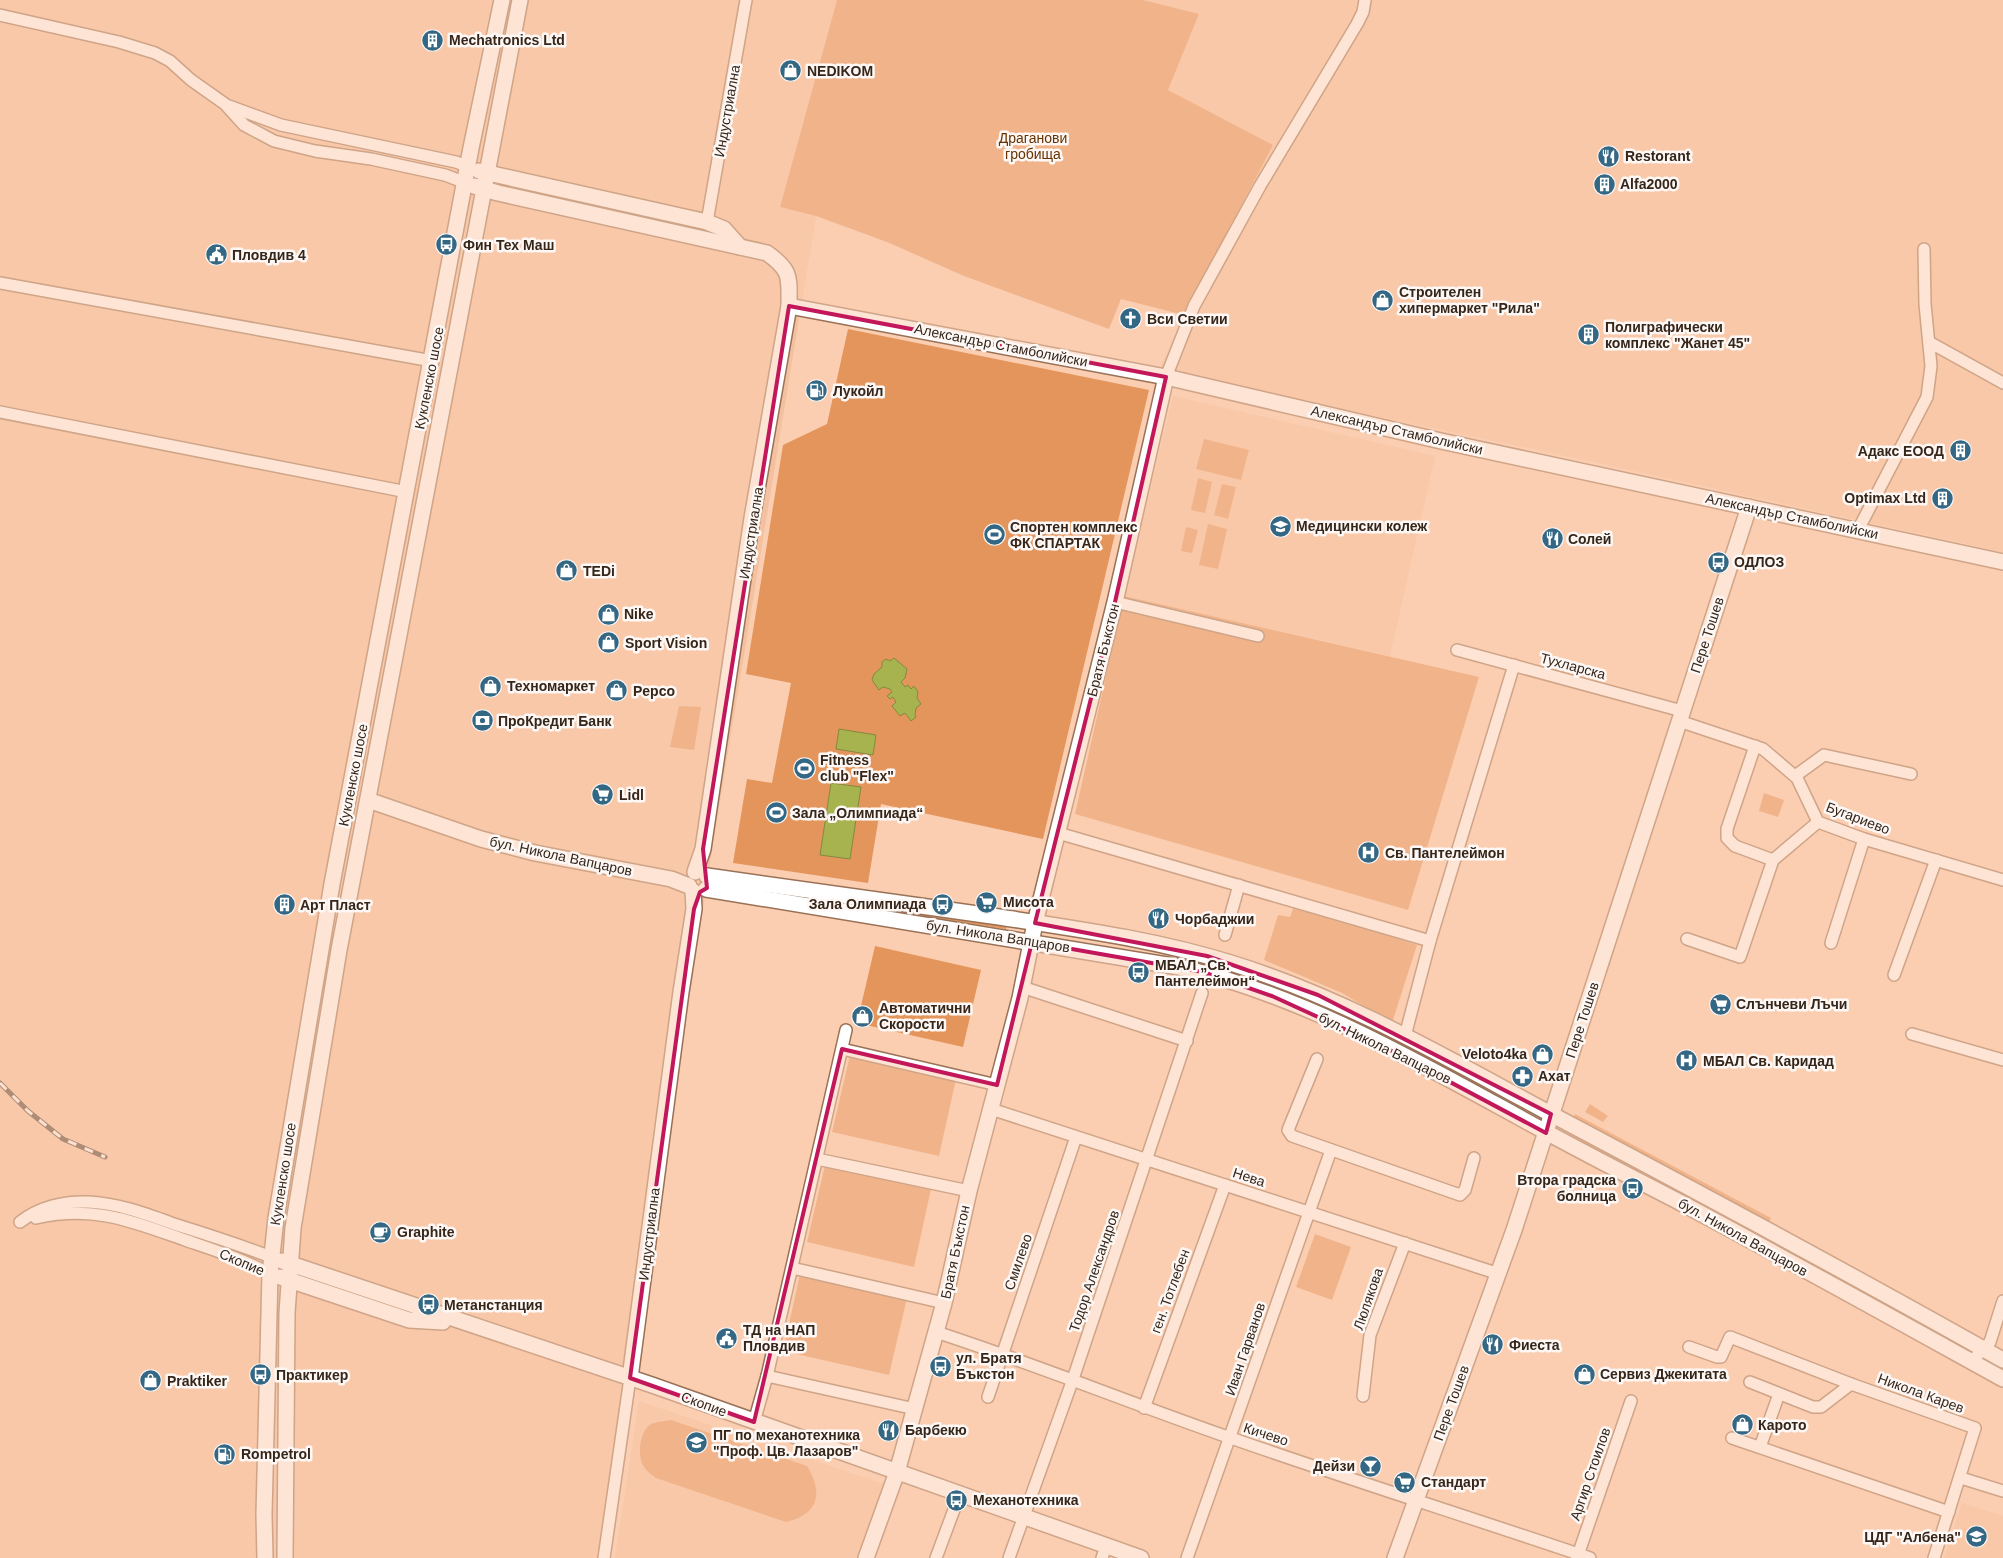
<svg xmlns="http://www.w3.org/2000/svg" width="2003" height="1558" viewBox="0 0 2003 1558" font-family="Helvetica,sans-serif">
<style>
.built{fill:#f3c19f}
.green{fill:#e4955c}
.water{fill:#a7b34e;stroke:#85893e}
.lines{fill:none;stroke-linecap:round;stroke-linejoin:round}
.street-casing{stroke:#997156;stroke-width:14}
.secondary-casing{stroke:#997156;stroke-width:18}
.street{stroke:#fff;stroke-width:11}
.secondary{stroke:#fff;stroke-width:15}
.rail-casing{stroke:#513d2f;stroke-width:5}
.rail{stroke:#fdf8f5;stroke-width:3;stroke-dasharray:9;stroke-linecap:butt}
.marked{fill:none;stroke:#c2185b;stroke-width:4;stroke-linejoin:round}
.labels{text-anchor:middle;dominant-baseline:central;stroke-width:5;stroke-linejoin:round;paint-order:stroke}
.poi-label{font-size:14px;font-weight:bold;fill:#36261a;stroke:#fdf8f5;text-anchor:start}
.street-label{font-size:14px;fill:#36261a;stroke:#fdf8f5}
.park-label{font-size:14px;fill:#673200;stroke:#fdf8f5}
</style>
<rect width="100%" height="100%" fill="#fbceb1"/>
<g class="built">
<path d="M0,0H837L780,207L816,216L713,844L603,1558H0Z"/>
<path d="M1143,0H2003V552L1556,454L1159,370L1184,315L1273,145L1168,90L1199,15Z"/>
<path d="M1173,396L1435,456L1390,656L1124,596Z"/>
<path d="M639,1401L884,1484L858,1558H615Z"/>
<path d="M1962,1503L2003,1516V1558H1944Z"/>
</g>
<g class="green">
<path d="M837,0H1143L1199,14L1168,90L1273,145L1184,315L1121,299L1109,329L964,276L887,242L816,216L780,207Z"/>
<path d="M848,329L1149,390L1043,839L881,804L868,883L733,863L747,779L772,783L791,683L746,674L783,445L827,424Z"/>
<path d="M1204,439L1249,450L1241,480L1196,469Z"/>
<path d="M1198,478L1212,482L1205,513L1191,510Z"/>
<path d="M1222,484L1236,487L1228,519L1214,515Z"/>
<path d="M1208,524L1227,529L1218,569L1199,565Z"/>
<path d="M1186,527L1198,530L1192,553L1181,551Z"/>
<path d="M1124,596L1479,677L1408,910L1075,814Z"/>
<path d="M679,706L701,707L694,750L670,747Z"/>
<path d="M1764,793L1784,800L1778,817L1759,811Z"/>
<path d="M737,882L1007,923L1006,929L735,888Z"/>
<path d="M1294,906L1417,945L1392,1023L1342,993L1264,960L1278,915L1290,917Z"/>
<path d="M875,946L981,970L963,1047L857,1023Z"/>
<path d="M850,1055L956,1079L939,1156L832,1132Z"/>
<path d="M1590,1104L1608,1116L1603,1122L1585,1112Z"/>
<path d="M1575,1114L1771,1218L1769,1223L1573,1121Z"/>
<path d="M1569,1134L1617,1159L1648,1170L1764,1232L1761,1238L1568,1136Z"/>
<path d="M825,1165L931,1189L914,1267L807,1242Z"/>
<path d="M1315,1234L1351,1247L1332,1300L1296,1287Z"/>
<path d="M1771,1235L1959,1343V1345L1957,1347L1767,1241Z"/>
<path d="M800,1274L907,1298L889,1375L783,1351Z"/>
<path d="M671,1420L807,1466C824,1493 818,1515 786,1522L656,1478C649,1473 643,1468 641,1460C638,1449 641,1430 651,1424C656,1422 665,1421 671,1420Z"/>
</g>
<g class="water">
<path d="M894,658L907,669L905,678L901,682L905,687L908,685L911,689L914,686L918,692L917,698L921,704L916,708L915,715L916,717L911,721L905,713L900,716L892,706L896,702L893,697L890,699L887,696L892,692L890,689L883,687L879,690L872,680L874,674L882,667V662L886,659L890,661Z"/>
<path d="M839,729L876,735L873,755L836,749Z"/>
<path d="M831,783L861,787L850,859L820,855Z"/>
</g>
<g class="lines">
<defs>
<g id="street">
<path d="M0,15L119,42L155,53L170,61L191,80L225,104L244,125L274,141L315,151L371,159L445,175L466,183"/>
<path d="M229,106L281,125L456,162L469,167"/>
<path d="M707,222L746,0"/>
<path d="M0,283L432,361"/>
<path d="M1929,342L2003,383"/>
<path d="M1166,377L1194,306L1260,186L1357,24L1363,12L1365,0"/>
<path d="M0,412L407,492"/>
<path d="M1858,530L1927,397L1931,366L1925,304L1924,249"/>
<path d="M1115,602L1258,636"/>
<path d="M1457,650L1682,711"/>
<path d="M1679,721L1763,749L1797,778L1818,822L1864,839L2003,880"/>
<path d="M1755,746L1727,829V838L1735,846L1773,860"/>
<path d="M1795,776L1824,755L1911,774"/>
<path d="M1058,833L1430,941"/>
<path d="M1225,935L1239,885"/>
<path d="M1687,939L1740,957L1773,860L1818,822"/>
<path d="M1831,943L1864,839"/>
<path d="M1894,975L1936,860"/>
<path d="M1022,987L1187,1041"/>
<path d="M1912,1034L2003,1060"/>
<path d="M1405,1036L1430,941L1514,665"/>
<path d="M842,1049L997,1085"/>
<path d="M1317,1059L1288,1130L1292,1136L1460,1195L1465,1190L1474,1158"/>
<path d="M991,1109L1499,1274"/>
<path d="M817,1159L969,1191"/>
<path d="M36,1218C94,1205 131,1221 185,1240C214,1250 243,1259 270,1274"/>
<path d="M20,1222C39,1207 64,1201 88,1202C118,1203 149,1215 177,1225C209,1235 240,1245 271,1257"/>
<path d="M792,1268L944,1303"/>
<path d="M936,1332C1035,1364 1130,1403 1228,1437C1348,1479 1469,1517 1590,1558"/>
<path d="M1689,1347L1717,1357H1721L1730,1337L1851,1384L1975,1428L1934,1558"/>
<path d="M1972,1361L1990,1342L2003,1301"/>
<path d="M767,1376L915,1409"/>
<path d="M1750,1382L1813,1407H1821L1851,1384"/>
<path d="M1363,1396L1370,1335L1405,1243"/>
<path d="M988,1397L1076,1137"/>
<path d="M1144,1408L1225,1185"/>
<path d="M754,1422L767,1376L846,1030"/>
<path d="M1732,1438L1949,1512"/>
<path d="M1760,1447L1779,1394"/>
<path d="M1961,1478L2003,1491"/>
<path d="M604,1558L630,1378"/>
<path d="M936,1558L955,1507"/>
<path d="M1009,1558L1073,1379L1202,993"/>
<path d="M1102,1558L1106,1546"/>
<path d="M1187,1558L1331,1150"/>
<path d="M1577,1558L1631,1401"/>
</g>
<g id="secondary">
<path d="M479,171L707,222L724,229L740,247"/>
<path d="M474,186L498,193L767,253C792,271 789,277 789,306L752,518L703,849L695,872"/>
<path d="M789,306L1166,377L1441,441L2003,562"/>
<path d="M368,800L481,839L535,853L671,879L689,886"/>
<path d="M707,876C805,889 902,903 999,917C1078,929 1158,940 1234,964C1350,1000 1457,1064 1564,1121C1711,1199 1858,1278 2003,1360"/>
<path d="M706,889L1179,967C1308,996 1430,1069 1546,1132C1592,1157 1639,1181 1685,1205C1792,1262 1898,1321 2003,1379"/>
<path d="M282,1261L652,1385L1141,1558"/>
<path d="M280,1277L409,1320L443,1322"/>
<path d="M630,1378L681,992L694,909L693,891"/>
<path d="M265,1558L264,1514L270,1274L276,1218L332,884L471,148L502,0"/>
<path d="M285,1558L287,1313L293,1228L339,950L520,0"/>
<path d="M866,1558L897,1472L944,1303L969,1191L1020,998L1035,923L1115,602L1166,377"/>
<path d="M1395,1558L1514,1230L1749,507"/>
</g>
</defs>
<use href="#street" class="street-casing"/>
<use href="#secondary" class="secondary-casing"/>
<use href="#street" class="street"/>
<use href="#secondary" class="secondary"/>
<defs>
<path id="rail" d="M0,1083L28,1111L63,1139L105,1157"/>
</defs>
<use href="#rail" class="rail-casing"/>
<use href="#rail" class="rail"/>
</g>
<path d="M0 0H2003V1558H0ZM789,306L1166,377L1115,602L1035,923L1207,956L1318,995L1551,1114L1546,1133L1388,1049L1272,996L1203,972L1032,942L997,1085L842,1049L754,1422L630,1378L694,909L700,892L707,888L703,849Z" fill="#fbceb1" fill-opacity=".55" fill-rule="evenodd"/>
<path class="marked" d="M789,306L1166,377L1115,602L1035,923L1207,956L1318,995L1551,1114L1546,1133L1388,1049L1272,996L1203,972L1032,942L997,1085L842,1049L754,1422L630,1378L694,909L700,892L707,888L703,849Z"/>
<defs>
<symbol id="building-disc" viewBox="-11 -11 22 22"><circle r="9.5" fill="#336783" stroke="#fdf8f5"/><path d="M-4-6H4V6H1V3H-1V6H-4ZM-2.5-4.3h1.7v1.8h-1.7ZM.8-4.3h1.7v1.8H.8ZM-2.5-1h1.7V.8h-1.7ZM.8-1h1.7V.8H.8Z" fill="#fff"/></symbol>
<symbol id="shop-disc" viewBox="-11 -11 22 22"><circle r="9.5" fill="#336783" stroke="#fdf8f5"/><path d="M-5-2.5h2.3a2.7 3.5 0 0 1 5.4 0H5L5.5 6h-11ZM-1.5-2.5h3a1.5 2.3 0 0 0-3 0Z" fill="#fff"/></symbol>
<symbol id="restaurant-disc" viewBox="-11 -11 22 22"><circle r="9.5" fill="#336783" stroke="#fdf8f5"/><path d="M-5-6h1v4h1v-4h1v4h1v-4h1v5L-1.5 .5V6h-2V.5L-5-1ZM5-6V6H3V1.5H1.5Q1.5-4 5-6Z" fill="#fff"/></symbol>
<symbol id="bus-disc" viewBox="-11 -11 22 22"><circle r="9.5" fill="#336783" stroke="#fdf8f5"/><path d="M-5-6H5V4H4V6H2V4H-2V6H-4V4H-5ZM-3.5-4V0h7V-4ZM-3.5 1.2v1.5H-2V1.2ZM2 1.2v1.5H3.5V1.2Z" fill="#fff"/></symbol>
<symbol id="civic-disc" viewBox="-11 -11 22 22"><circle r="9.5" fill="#336783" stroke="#fdf8f5"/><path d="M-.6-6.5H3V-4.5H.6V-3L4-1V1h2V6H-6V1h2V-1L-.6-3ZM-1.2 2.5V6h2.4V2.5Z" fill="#fff"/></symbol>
<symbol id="church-disc" viewBox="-11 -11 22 22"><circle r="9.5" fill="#336783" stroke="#fdf8f5"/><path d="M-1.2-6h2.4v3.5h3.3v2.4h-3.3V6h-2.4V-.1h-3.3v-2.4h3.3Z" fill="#fff"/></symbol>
<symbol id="fuel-disc" viewBox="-11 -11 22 22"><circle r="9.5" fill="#336783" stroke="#fdf8f5"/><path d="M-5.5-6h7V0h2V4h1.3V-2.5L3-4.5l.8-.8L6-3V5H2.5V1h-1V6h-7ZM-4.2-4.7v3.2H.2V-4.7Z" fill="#fff"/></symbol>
<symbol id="university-disc" viewBox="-11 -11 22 22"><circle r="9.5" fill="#336783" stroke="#fdf8f5"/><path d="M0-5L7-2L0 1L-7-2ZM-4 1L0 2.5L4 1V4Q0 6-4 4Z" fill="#fff"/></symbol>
<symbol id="stadium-disc" viewBox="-11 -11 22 22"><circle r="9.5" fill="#336783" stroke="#fdf8f5"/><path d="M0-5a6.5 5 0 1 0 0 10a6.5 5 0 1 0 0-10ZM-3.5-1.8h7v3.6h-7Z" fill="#fff"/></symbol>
<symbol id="bank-disc" viewBox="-11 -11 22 22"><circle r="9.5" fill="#336783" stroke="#fdf8f5"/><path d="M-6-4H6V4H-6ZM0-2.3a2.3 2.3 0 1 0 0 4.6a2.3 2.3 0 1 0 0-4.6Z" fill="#fff"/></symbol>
<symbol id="supermarket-disc" viewBox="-11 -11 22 22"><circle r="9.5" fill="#336783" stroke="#fdf8f5"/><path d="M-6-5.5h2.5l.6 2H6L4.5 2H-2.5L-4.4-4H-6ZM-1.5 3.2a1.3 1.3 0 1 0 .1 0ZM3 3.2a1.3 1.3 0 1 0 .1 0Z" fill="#fff"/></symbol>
<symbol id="hospital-disc" viewBox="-11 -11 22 22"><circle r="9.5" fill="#336783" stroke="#fdf8f5"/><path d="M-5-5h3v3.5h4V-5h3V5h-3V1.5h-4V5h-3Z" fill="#fff"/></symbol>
<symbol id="pharmacy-disc" viewBox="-11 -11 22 22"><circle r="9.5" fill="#336783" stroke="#fdf8f5"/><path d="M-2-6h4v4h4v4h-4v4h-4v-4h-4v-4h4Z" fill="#fff"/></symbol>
<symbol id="cafe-disc" viewBox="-11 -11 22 22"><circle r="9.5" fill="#336783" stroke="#fdf8f5"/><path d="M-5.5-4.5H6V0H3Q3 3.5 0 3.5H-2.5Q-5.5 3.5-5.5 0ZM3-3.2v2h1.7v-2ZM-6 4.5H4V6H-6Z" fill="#fff"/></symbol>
<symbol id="school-disc" viewBox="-11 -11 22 22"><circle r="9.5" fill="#336783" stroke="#fdf8f5"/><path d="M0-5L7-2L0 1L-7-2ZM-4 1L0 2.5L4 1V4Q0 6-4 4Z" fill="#fff"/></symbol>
<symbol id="bar-disc" viewBox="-11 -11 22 22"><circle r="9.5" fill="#336783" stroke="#fdf8f5"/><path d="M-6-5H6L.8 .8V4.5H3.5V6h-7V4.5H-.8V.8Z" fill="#fff"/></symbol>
</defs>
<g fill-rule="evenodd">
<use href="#building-disc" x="420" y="28" width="25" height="25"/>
<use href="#shop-disc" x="778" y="58" width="25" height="25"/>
<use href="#restaurant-disc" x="1596" y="144" width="25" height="25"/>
<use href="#building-disc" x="1592" y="172" width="25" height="25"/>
<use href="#bus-disc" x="434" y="232" width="25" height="25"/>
<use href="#civic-disc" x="204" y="242" width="25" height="25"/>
<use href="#shop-disc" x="1370" y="288" width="25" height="25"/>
<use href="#church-disc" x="1118" y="306" width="25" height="25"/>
<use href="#building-disc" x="1576" y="322" width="25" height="25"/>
<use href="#fuel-disc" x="804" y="378" width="25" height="25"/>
<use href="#building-disc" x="1948" y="438" width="25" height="25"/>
<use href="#building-disc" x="1930" y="486" width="25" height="25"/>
<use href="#university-disc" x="1268" y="514" width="25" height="25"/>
<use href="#stadium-disc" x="982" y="522" width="25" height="25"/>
<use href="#restaurant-disc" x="1540" y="526" width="25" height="25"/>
<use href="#bus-disc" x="1706" y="550" width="25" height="25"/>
<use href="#shop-disc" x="554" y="558" width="25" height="25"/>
<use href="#shop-disc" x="596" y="602" width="25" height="25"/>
<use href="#shop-disc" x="596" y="630" width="25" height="25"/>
<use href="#shop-disc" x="478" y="674" width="25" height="25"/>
<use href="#shop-disc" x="604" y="678" width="25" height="25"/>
<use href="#bank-disc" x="470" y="708" width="25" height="25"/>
<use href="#stadium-disc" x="792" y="756" width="25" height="25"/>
<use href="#supermarket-disc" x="590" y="782" width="25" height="25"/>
<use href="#stadium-disc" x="764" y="800" width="25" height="25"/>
<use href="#hospital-disc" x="1356" y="840" width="25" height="25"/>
<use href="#supermarket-disc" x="974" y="890" width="25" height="25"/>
<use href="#bus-disc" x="930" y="892" width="25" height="25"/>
<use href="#building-disc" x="272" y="892" width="25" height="25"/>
<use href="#restaurant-disc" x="1146" y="906" width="25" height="25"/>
<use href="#bus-disc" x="1126" y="960" width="25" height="25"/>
<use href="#supermarket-disc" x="1708" y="992" width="25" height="25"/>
<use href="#shop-disc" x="850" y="1004" width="25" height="25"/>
<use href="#shop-disc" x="1530" y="1042" width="25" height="25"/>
<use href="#hospital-disc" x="1674" y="1048" width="25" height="25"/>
<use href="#pharmacy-disc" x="1510" y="1064" width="25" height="25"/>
<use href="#bus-disc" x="1620" y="1176" width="25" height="25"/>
<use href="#cafe-disc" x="368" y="1220" width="25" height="25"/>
<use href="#bus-disc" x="416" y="1292" width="25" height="25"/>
<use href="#civic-disc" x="714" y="1326" width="25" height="25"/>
<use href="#restaurant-disc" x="1480" y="1332" width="25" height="25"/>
<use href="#bus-disc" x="928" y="1354" width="25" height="25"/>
<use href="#shop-disc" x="1572" y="1362" width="25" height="25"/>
<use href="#bus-disc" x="248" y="1362" width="25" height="25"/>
<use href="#shop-disc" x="138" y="1368" width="25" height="25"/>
<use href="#shop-disc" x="1730" y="1412" width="25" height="25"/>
<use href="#restaurant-disc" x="876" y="1418" width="25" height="25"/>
<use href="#school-disc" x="684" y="1430" width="25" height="25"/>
<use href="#fuel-disc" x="212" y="1442" width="25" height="25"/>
<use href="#bar-disc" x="1358" y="1454" width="25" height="25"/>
<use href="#supermarket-disc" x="1392" y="1470" width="25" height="25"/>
<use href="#bus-disc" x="944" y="1488" width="25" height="25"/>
<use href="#school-disc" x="1964" y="1524" width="25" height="25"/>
</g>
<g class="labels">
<g class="poi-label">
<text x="449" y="40">Mechatronics Ltd</text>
<text x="807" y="71">NEDIKOM</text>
<text x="1625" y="156">Restorant</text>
<text x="1620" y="184">Alfa2000</text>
<text x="463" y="245">Фин Тех Маш</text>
<text x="232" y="255">Пловдив 4</text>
<text x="1399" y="292">Строителен<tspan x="1399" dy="16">хипермаркет "Рила"</tspan></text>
<text x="1147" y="319">Вси Светии</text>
<text x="1605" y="327">Полиграфически<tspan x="1605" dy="16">комплекс "Жанет 45"</tspan></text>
<text x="833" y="391">Лукойл</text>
<text x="1944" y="451" text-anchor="end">Адакс ЕООД</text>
<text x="1926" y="498" text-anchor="end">Optimax Ltd</text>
<text x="1296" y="526">Медицински колеж</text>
<text x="1010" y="527">Спортен комплекс<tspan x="1010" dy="16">ФК СПАРТАК</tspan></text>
<text x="1568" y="539">Солей</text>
<text x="1734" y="562">ОДЛОЗ</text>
<text x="583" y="571">TEDi</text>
<text x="624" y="614">Nike</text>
<text x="625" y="643">Sport Vision</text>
<text x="507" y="686">Техномаркет</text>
<text x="633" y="691">Pepco</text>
<text x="498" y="721">ПроКредит Банк</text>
<text x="820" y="760">Fitness<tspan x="820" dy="16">club "Flex"</tspan></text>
<text x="619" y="795">Lidl</text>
<text x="792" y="813">Зала „Олимпиада“</text>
<text x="1385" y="853">Св. Пантелеймон</text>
<text x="1003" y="902">Мисота</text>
<text x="926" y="904" text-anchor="end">Зала Олимпиада</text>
<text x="300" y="905">Арт Пласт</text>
<text x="1175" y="919">Чорбаджии</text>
<text x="1155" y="965">МБАЛ „Св.<tspan x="1155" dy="16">Пантелеймон“</tspan></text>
<text x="1736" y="1004">Слънчеви Лъчи</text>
<text x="879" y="1008">Автоматични<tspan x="879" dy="16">Скорости</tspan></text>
<text x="1527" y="1054" text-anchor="end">Veloto4ka</text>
<text x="1703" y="1061">МБАЛ Св. Каридад</text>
<text x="1538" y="1076">Ахат</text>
<text x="1616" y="1180" text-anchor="end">Втора градска<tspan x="1616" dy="16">болница</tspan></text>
<text x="397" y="1232">Graphite</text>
<text x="444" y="1305">Метанстанция</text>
<text x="743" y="1330">ТД на НАП<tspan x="743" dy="16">Пловдив</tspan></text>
<text x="1509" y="1345">Фиеста</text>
<text x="956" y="1358">ул. Братя<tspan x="956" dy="16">Бъкстон</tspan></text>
<text x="1600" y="1374">Сервиз Джекитата</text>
<text x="276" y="1375">Практикер</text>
<text x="167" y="1381">Praktiker</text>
<text x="1758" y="1425">Карото</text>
<text x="905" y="1430">Барбекю</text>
<text x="713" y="1435">ПГ по механотехника<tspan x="713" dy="16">"Проф. Цв. Лазаров"</tspan></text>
<text x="241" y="1454">Rompetrol</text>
<text x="1355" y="1466" text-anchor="end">Дейзи</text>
<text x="1421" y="1482">Стандарт</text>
<text x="973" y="1500">Механотехника</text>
<text x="1961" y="1537" text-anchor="end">ЦДГ "Албена"</text>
</g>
<g class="street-label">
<text transform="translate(727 111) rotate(-80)">Индустриална</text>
<text transform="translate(1001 345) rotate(11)">Александър Стамболийски</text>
<text transform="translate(429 378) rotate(-79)">Кукленско шосе</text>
<text transform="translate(1397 430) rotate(13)">Александър Стамболийски</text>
<text transform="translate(1792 516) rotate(12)">Александър Стамболийски</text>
<text transform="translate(751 533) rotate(-81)">Индустриална</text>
<text transform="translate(1707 635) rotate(-72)">Пере Тошев</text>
<text transform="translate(1103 650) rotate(-76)">Братя Бъкстон</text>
<text transform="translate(1573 666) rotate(15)">Тухларска</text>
<text transform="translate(353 775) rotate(-79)">Кукленско шосе</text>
<text transform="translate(1858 818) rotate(21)">Бугариево</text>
<text transform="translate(561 856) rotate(12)">бул. Никола Вапцаров</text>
<text transform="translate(998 936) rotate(9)">бул. Никола Вапцаров</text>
<text transform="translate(1582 1020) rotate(-72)">Пере Тошев</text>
<text transform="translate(1385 1048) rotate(26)">бул. Никола Вапцаров</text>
<text transform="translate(283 1174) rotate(-81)">Кукленско шосе</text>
<text transform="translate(1249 1177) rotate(18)">Нева</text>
<text transform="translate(649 1234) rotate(-83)">Индустриална</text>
<text transform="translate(1743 1237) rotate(29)">бул. Никола Вапцаров</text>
<text transform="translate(955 1252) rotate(-78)">Братя Бъкстон</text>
<text transform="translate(242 1262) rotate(23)">Скопие</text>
<text transform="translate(1018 1262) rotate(-71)">Смилево</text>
<text transform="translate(1094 1271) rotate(-71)">Тодор Александров</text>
<text transform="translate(1170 1291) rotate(-70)">ген. Тотлебен</text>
<text transform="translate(1368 1299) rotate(-71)">Люлякова</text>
<text transform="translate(1245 1349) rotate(-71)">Иван Гарванов</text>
<text transform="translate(1921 1393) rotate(20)">Никола Карев</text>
<text transform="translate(1451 1403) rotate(-70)">Пере Тошев</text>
<text transform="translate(704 1404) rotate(20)">Скопие</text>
<text transform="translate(1266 1434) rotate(18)">Кичево</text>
<text transform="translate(1590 1474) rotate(-71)">Аргир Стоилов</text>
</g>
<g class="park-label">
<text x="1033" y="138">Драганови<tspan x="1033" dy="16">гробища</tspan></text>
</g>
</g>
</svg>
